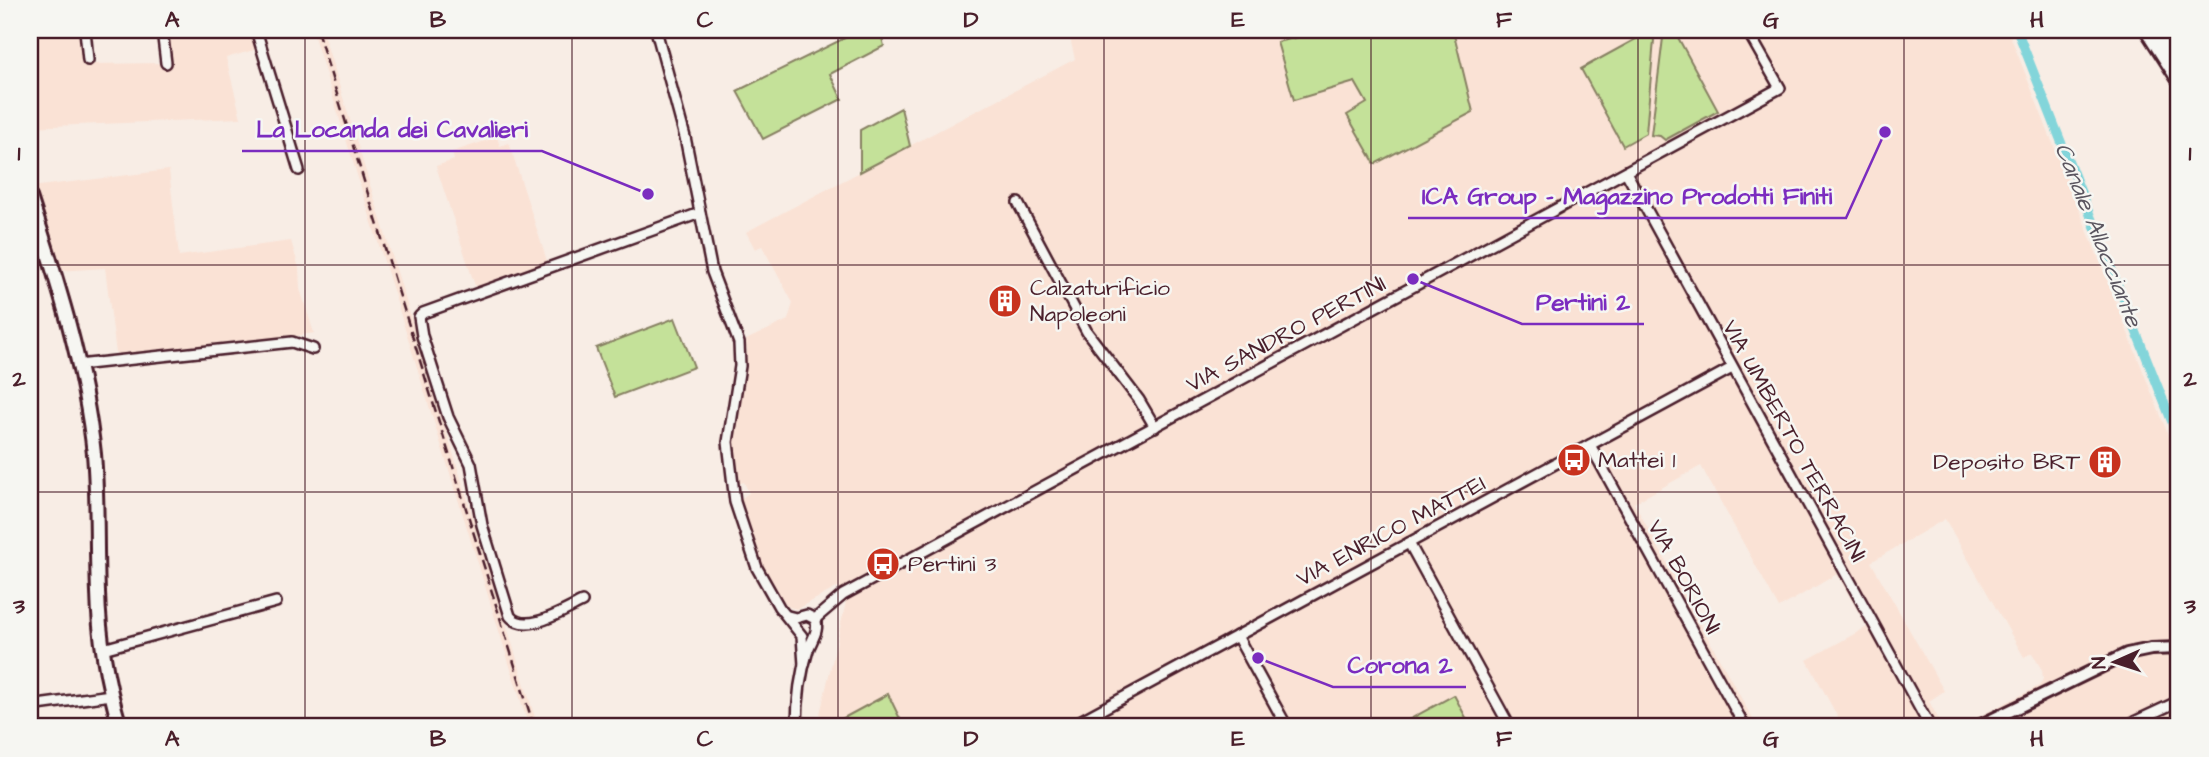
<svg xmlns="http://www.w3.org/2000/svg" width="2209" height="757" viewBox="0 0 2209 757" font-family="'Architects Daughter',sans-serif">
<style>
.built{fill:#fae2d5}
.green{fill:#c4e199;stroke:#878062;stroke-width:2}
.lines{fill:none;stroke-linecap:round;stroke-linejoin:round}
.canal{stroke:#83d5da;stroke-width:9}
.minor-casing{stroke:#4a1f2b;stroke-width:14}
.tertiary-casing{stroke:#4a1f2b;stroke-width:16}
.secondary-casing{stroke:#4a1f2b;stroke-width:18}
.trunk-casing{stroke:#4a1f2b;stroke-width:21}
.minor{stroke:#f6f6f2;stroke-width:9}
.tertiary{stroke:#f6f6f2;stroke-width:10}
.secondary{stroke:#f6f6f2;stroke-width:12}
.trunk{stroke:#f6f6f2;stroke-width:16}
.rail{stroke:#4a1f2b;stroke-width:2.5;stroke-dasharray:10 5;stroke-linecap:butt}
.grid{fill:none;stroke:#4a1f2b;stroke-width:2;stroke-opacity:0.55}
.labels{text-anchor:middle;dominant-baseline:central;stroke-width:5;stroke-linejoin:round;paint-order:stroke}
.poi-label{font-size:23px;fill:#4a1f2b;stroke:#f6f6f2;text-anchor:start}
.street-label{font-size:23px;fill:#4a1f2b;stroke:#f6f6f2}
.water-label{font-size:24px;font-style:italic;fill:#5b5660;stroke:#f6f6f2}
.leader{fill:none;stroke:#7b2cbf;stroke-width:2.5}
.callout-dot{fill:#7b2cbf;stroke:#f6f6f2;stroke-width:2.5}
.callout-label{font-size:24px;text-anchor:middle;font-weight:bold;fill:#7b2cbf;stroke:#f6f6f2;stroke-width:5;stroke-linejoin:round;paint-order:stroke}
.neatline{fill:none;stroke:#4a1f2b;stroke-width:2.5}
.grid-label{font-size:23px;text-anchor:middle;font-weight:bold;fill:#4a1f2b}
</style>
<rect width="100%" height="100%" fill="#f8ede5"/>
<filter id="ink" filterUnits="userSpaceOnUse"><feTurbulence type="fractalNoise" baseFrequency=".0143" numOctaves="2"/><feDisplacementMap in="SourceGraphic" scale="14" xChannelSelector="R" yChannelSelector="G"/><feConvolveMatrix kernelMatrix="1 2 1 2 8 2 1 2 1" color-interpolation-filters="sRGB"/></filter>
<g filter="url(#ink)">
<g class="built">
<path d="M30,30H85L89,64L165,63L163,40L210,35V30H256L261,48L226,58L241,118L30,127Z"/>
<path d="M312,30H322L538,727H529Z"/>
<path d="M1068,30H1316L1295,100L1354,82L1367,103L1348,115L1473,112L1453,30H2008L2179,462V727H1958L2039,686L2043,679L2042,670L2032,653L2024,657L1945,519L1871,562L1944,691L1929,701L1940,722L1951,727H1843L1807,660L1867,627L1837,574L1779,608L1701,466L1634,503L1757,727H904L887,694L827,727H817L846,602L838,587L797,609L789,607L778,597L760,564L739,500L749,493L744,482L736,485L733,446L747,356L746,340L788,320L793,303L762,246L755,249L746,232L1075,59Z"/>
<path d="M497,137L500,146L509,143L548,264L476,289L436,166L454,160L452,152Z"/>
<path d="M169,170L179,256L291,241L299,268L300,289L314,333L295,336L292,342L117,361L105,268L59,271L31,187Z"/>
</g>
<g class="green">
<path d="M861,30H880L884,46L830,74L842,99L763,139L737,91Z"/>
<path d="M1316,30H1453L1473,112L1375,164L1347,115L1367,103L1355,82L1294,100L1277,42L1316,33Z"/>
<path d="M1675,32L1718,111L1665,140L1660,136L1651,135L1663,38Z"/>
<path d="M1643,35H1650L1654,40L1646,133L1623,146L1581,69Z"/>
<path d="M901,108L910,146L860,172V130Z"/>
<path d="M675,318L694,367L615,397L596,348Z"/>
<path d="M888,694L904,727H827Z"/>
<path d="M1454,695L1471,727H1403L1401,724Z"/>
</g>
<g class="lines">
<path class="canal" d="M2017,30L2179,440"/>
<defs>
<g id="minor">
<path d="M85,30L88,60"/>
<path d="M162,30L166,63"/>
<path d="M256,30L299,170"/>
<path d="M656,30L685,137L712,272L739,343L740,366L728,442L735,502L757,568L779,607L802,636L804,665"/>
<path d="M1626,172L1930,727"/>
<path d="M1018,203L1087,332L1139,400L1155,427"/>
<path d="M78,365L292,342L313,349"/>
<path d="M1590,445L1745,727"/>
<path d="M1409,543L1510,727"/>
<path d="M582,602C563,611 525,635 510,616L482,525L471,464L448,417L422,336L419,317L423,313L700,213"/>
<path d="M788,616L796,618L807,615L815,619"/>
<path d="M815,619L843,595L1780,88L1747,30"/>
<path d="M1237,636L1287,727"/>
<path d="M103,649L276,602"/>
<path d="M30,706L111,695"/>
<path d="M797,727C797,702 800,675 808,650C812,639 820,630 815,619"/>
<path d="M1069,727L1732,368"/>
<path d="M2123,727L2179,701"/>
</g>
<path id="tertiary" d="M1977,727L2127,654L2151,649L2179,648"/>
<path id="secondary" d="M30,197C57,280 85,367 94,454C98,500 96,546 98,592C99,638 107,683 120,727"/>
<g id="trunk">
<path d="M2149,30L2179,77"/>
<path d="M2163,30L2179,55"/>
</g>
</defs>
<use href="#minor" class="minor-casing"/>
<use href="#tertiary" class="tertiary-casing"/>
<use href="#secondary" class="secondary-casing"/>
<use href="#trunk" class="trunk-casing"/>
<use href="#minor" class="minor"/>
<use href="#tertiary" class="tertiary"/>
<use href="#secondary" class="secondary"/>
<use href="#trunk" class="trunk"/>
<path class="rail" d="M317,30L534,727"/>
</g>
</g>
<path class="grid" d="M305,30V727M572,30V727M838,30V727M1104,30V727M1371,30V727M1638,30V727M1904,30V727M30,265H2179M30,492H2179"/>
<defs>
<symbol id="building-disc" viewBox="-11 -11 22 22"><circle r="9.5" fill="#c8321e" stroke="#f6f6f2"/><path d="M-4-6H4V6H1V3H-1V6H-4ZM-2.5-4.3h1.7v1.8h-1.7ZM.8-4.3h1.7v1.8H.8ZM-2.5-1h1.7V.8h-1.7ZM.8-1h1.7V.8H.8Z" fill="#fff"/></symbol>
<symbol id="bus-disc" viewBox="-11 -11 22 22"><circle r="9.5" fill="#c8321e" stroke="#f6f6f2"/><path d="M-5-6H5V4H4V6H2V4H-2V6H-4V4H-5ZM-3.5-4V0h7V-4ZM-3.5 1.2v1.5H-2V1.2ZM2 1.2v1.5H3.5V1.2Z" fill="#fff"/></symbol>
</defs>
<g fill-rule="evenodd">
<use href="#building-disc" x="986" y="282" width="38" height="38"/>
<use href="#bus-disc" x="1555" y="441" width="38" height="38"/>
<use href="#building-disc" x="2086" y="443" width="38" height="38"/>
<use href="#bus-disc" x="864" y="545" width="38" height="38"/>
</g>
<g class="labels">
<g class="poi-label">
<text x="1030" y="288">Calzaturificio<tspan x="1030" dy="26">Napoleoni</tspan></text>
<text x="1598" y="460">Mattei 1</text>
<text x="2080" y="462" text-anchor="end">Deposito BRT</text>
<text x="908" y="564">Pertini 3</text>
</g>
<g class="street-label">
<text transform="translate(1286 334) rotate(-28)">VIA SANDRO PERTINI</text>
<text transform="translate(1794 441) rotate(61)">VIA UMBERTO TERRACINI</text>
<text transform="translate(1391 531) rotate(-28)">VIA ENRICO MATTEI</text>
<text transform="translate(1684 577) rotate(61)">VIA BORIONI</text>
</g>
<g class="water-label">
<text transform="translate(2098 235) rotate(68)">Canale Allacciante</text>
</g>
</g>
<path class="leader" d="M648 194L542 151H242M1885 132L1846 218H1408M1413 279L1522 324H1644M1258 658L1333 687H1466"/>
<g class="callout-dot">
<circle cx="648" cy="194" r="7"/>
<circle cx="1885" cy="132" r="7"/>
<circle cx="1413" cy="279" r="7"/>
<circle cx="1258" cy="658" r="7"/>
</g>
<g class="callout-label">
<text x="392" y="137">La Locanda dei Cavalieri</text>
<text x="1627" y="204">ICA Group - Magazzino Prodotti Finiti</text>
<text x="1583" y="310">Pertini 2</text>
<text x="1400" y="673">Corona 2</text>
</g>
<rect width="2209" height="757" fill="none" stroke="#f6f6f2" stroke-width="77"/>
<g transform="translate(2115 662) rotate(267)" stroke="#f6f6f2" stroke-width="5" paint-order="stroke">
<path d="M0-5L12 26L0 18L-12 26Z" fill="#4a1f2b"/>
<text y="-10" font-size="19" font-weight="bold" text-anchor="middle" fill="#4a1f2b">N</text>
</g>
<rect x="38" y="38" width="2132" height="680" class="neatline"/>
<g class="grid-label">
<text x="172" y="27">A</text>
<text x="438" y="27">B</text>
<text x="705" y="27">C</text>
<text x="971" y="27">D</text>
<text x="1238" y="27">E</text>
<text x="1504" y="27">F</text>
<text x="1771" y="27">G</text>
<text x="2037" y="27">H</text>
<text x="19" y="160">1</text>
<text x="2190" y="160">1</text>
<text x="19" y="386">2</text>
<text x="2190" y="386">2</text>
<text x="19" y="613">3</text>
<text x="2190" y="613">3</text>
<text x="172" y="746">A</text>
<text x="438" y="746">B</text>
<text x="705" y="746">C</text>
<text x="971" y="746">D</text>
<text x="1238" y="746">E</text>
<text x="1504" y="746">F</text>
<text x="1771" y="746">G</text>
<text x="2037" y="746">H</text>
</g>
</svg>
